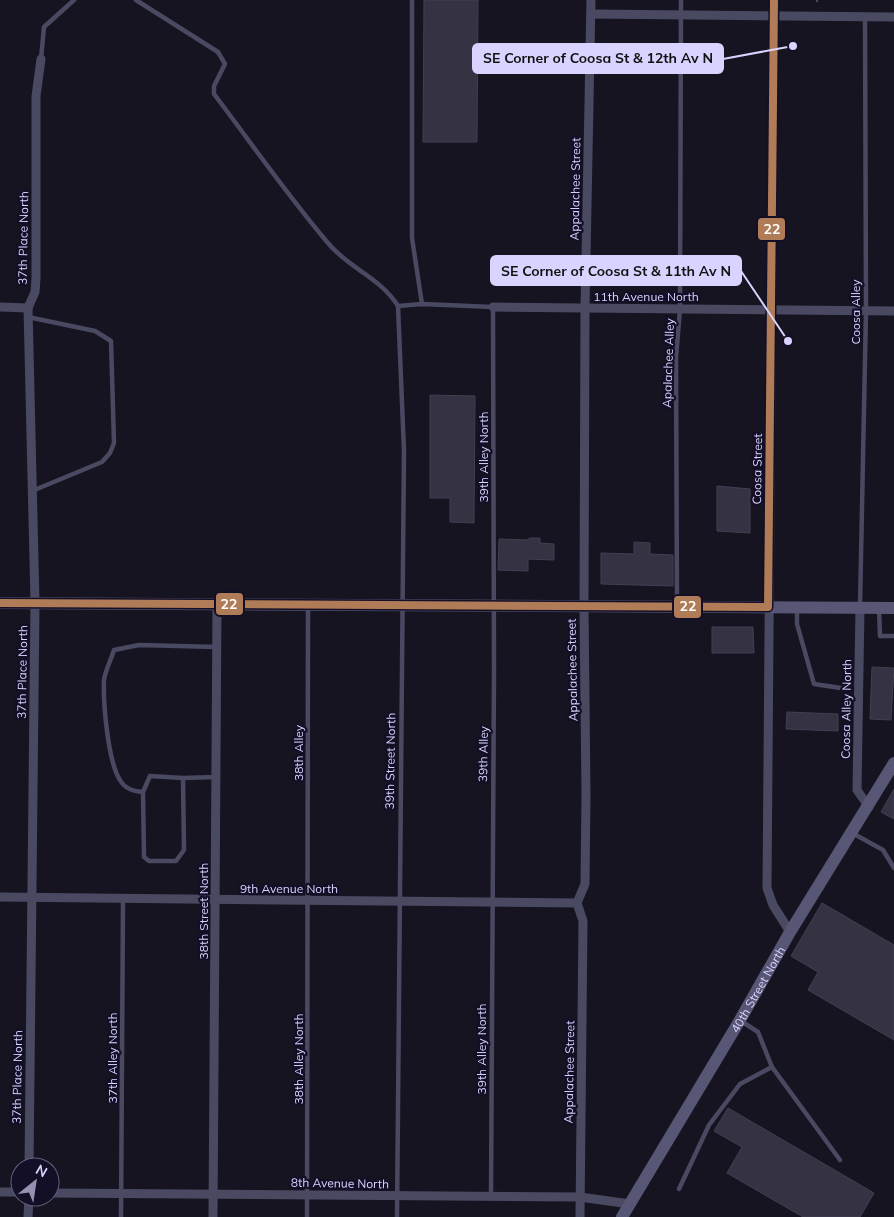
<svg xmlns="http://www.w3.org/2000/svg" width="894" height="1217" viewBox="0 0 894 1217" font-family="Mulish,sans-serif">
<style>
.building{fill:#343243;stroke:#433f54}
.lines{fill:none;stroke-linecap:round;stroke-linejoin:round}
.path{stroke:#44505f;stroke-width:2;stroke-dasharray:2.5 4;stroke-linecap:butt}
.lane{stroke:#4a4962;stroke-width:4.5}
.street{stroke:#4a4962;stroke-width:9}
.secondary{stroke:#575674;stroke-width:12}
.bus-1-casing{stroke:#130f26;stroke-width:11}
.bus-1{stroke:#b07c57;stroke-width:8}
.labels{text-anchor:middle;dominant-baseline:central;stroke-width:4.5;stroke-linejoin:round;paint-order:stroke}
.street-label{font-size:12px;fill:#d9d4ff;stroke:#130f26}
.leader{fill:none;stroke:#d9d4ff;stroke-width:2}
.callout-dot{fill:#d9d4ff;stroke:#130f26;stroke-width:2}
.callout{fill:#d9d4ff;stroke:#d9d4ff;stroke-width:2}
.callout-label{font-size:14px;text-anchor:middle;font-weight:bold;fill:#111}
.line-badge{stroke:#130f26;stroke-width:2}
.badge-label{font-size:14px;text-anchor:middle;font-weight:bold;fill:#fff}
</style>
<rect width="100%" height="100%" fill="#161421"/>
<g class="building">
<path d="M424,0H478L477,142H423Z"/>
<path d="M430,395L475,396L474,523L450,522V498H430Z"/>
<path d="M717,486L750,489V533L717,531Z"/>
<path d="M529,538H540V543L554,544V560L528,559V571L498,570L499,539L529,540Z"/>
<path d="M634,542L650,543V554L673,555V586L601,584V553L634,554Z"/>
<path d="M712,627H753L754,653H712Z"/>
<path d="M872,667L894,668L891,720L870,719Z"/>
<path d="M787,712L838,714V731L786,729Z"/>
<path d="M894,789V819L881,812Z"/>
<path d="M822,903L894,945V1040L808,990L818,972L791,956Z"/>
<path d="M728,1108L874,1193L860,1217H803L727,1173L742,1147L714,1131Z"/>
</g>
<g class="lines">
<path class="path" d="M817,0V2"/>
<g class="lane">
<path d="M136,0L218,52L225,64L214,86V94C252,144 288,196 328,243C348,268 380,277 398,306"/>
<path d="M412,0V238L422,304"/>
<path d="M41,59L44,27L74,0"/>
<path d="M398,306L422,304L493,307L494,670L491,1196"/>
<path d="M28,317L95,331L111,341L114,443L110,453L102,462L32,491"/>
<path d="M677,606L676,357L680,309L681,0"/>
<path d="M860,607L866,310L865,17"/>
<path d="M797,609V624L814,684L841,688"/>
<path d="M879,609L880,636H894"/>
<path d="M183,778L216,777"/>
<path d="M143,792L150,776L183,778L184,850L176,861H149L144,857L143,792C133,791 125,789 120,780C108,762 103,703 104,680C105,671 111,660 114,650L139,645L217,647"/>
<path d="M854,834L883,850L894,868"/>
<path d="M741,1021L758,1032L772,1067L840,1160"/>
<path d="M679,1189L709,1125L740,1084L772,1067"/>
<path d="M121,1217L123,900"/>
<path d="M307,1217L308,606"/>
<path d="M397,1217L404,451L398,306"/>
</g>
<g class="street">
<path d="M774,0L767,888L773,905L790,932"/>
<path d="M591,14L894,17"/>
<path d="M0,307L28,308"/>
<path d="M493,307L894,311"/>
<path d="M860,608L857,790L869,807"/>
<path d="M0,897L577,903"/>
<path d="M29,1167L35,603L28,308L35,292L36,278V96L41,59"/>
<path d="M0,1192H20"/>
<path d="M50,1193L580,1197L630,1204"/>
<path d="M28,1217L29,1197"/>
<path d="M213,1217L217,604"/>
<path d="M580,1217L583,921L577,903L585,884L586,795L584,606L585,308L591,0"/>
</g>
<g class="secondary">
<path d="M0,603L894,608"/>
<path id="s1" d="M622,1217L740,1020L790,932L894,763"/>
</g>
<defs>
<path id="bus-1" d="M0,603L768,607L774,0"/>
</defs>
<use href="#bus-1" class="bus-1-casing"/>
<use href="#bus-1" class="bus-1"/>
</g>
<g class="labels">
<g class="street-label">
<text transform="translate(575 189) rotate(-89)">Appalachee Street</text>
<text transform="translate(23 238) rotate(-89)">37th Place North</text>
<text x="646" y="296">11th Avenue North</text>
<text transform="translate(855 312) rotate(-90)">Coosa Alley</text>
<text transform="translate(668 363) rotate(-88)">Apalachee Alley</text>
<text transform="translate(483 457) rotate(-90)">39th Alley North</text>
<text transform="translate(757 469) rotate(-89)">Coosa Street</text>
<text transform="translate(572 670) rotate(-91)">Appalachee Street</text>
<text transform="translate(22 672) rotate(-89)">37th Place North</text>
<text transform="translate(846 709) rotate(-89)">Coosa Alley North</text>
<text transform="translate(298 753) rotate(-90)">38th Alley</text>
<text transform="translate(483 754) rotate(-89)">39th Alley</text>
<text transform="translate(390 761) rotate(-89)">39th Street North</text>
<text x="289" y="888">9th Avenue North</text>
<text transform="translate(203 911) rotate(-90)">38th Street North</text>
<text stroke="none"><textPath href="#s1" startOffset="265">40th Street North</textPath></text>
<text transform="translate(481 1049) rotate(-90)">39th Alley North</text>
<text transform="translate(112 1058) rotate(-90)">37th Alley North</text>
<text transform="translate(298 1059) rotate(-90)">38th Alley North</text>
<text transform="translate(569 1072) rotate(-89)">Appalachee Street</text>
<text transform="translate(17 1077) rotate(-89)">37th Place North</text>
<text transform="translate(340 1183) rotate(1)">8th Avenue North</text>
</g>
</g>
<path class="leader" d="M793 46L723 59M788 341L741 271"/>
<g class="callout-dot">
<circle cx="793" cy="46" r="5"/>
<circle cx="788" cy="341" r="5"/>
</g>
<g class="callout">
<rect x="473" y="44" width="250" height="29" rx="5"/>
<rect x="491" y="256" width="250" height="29" rx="5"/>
</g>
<g class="callout-label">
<text x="598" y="63">SE Corner of Coosa St &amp; 12th Av N</text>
<text x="616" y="276">SE Corner of Coosa St &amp; 11th Av N</text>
</g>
<g class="line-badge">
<rect x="757" y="217" width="29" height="24" rx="5" fill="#b07c57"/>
<rect x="215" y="592" width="29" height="24" rx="5" fill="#b07c57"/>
<rect x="673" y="595" width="29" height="24" rx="5" fill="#b07c57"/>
</g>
<g class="badge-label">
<text x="772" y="234">22</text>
<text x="229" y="609">22</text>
<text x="688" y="611">22</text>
</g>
<g transform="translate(35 1182) rotate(30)"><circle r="24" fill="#130f26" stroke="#625e7d"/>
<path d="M0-4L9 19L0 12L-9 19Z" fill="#9591b1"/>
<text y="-8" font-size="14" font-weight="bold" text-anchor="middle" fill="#d9d4ff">N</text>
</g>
</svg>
